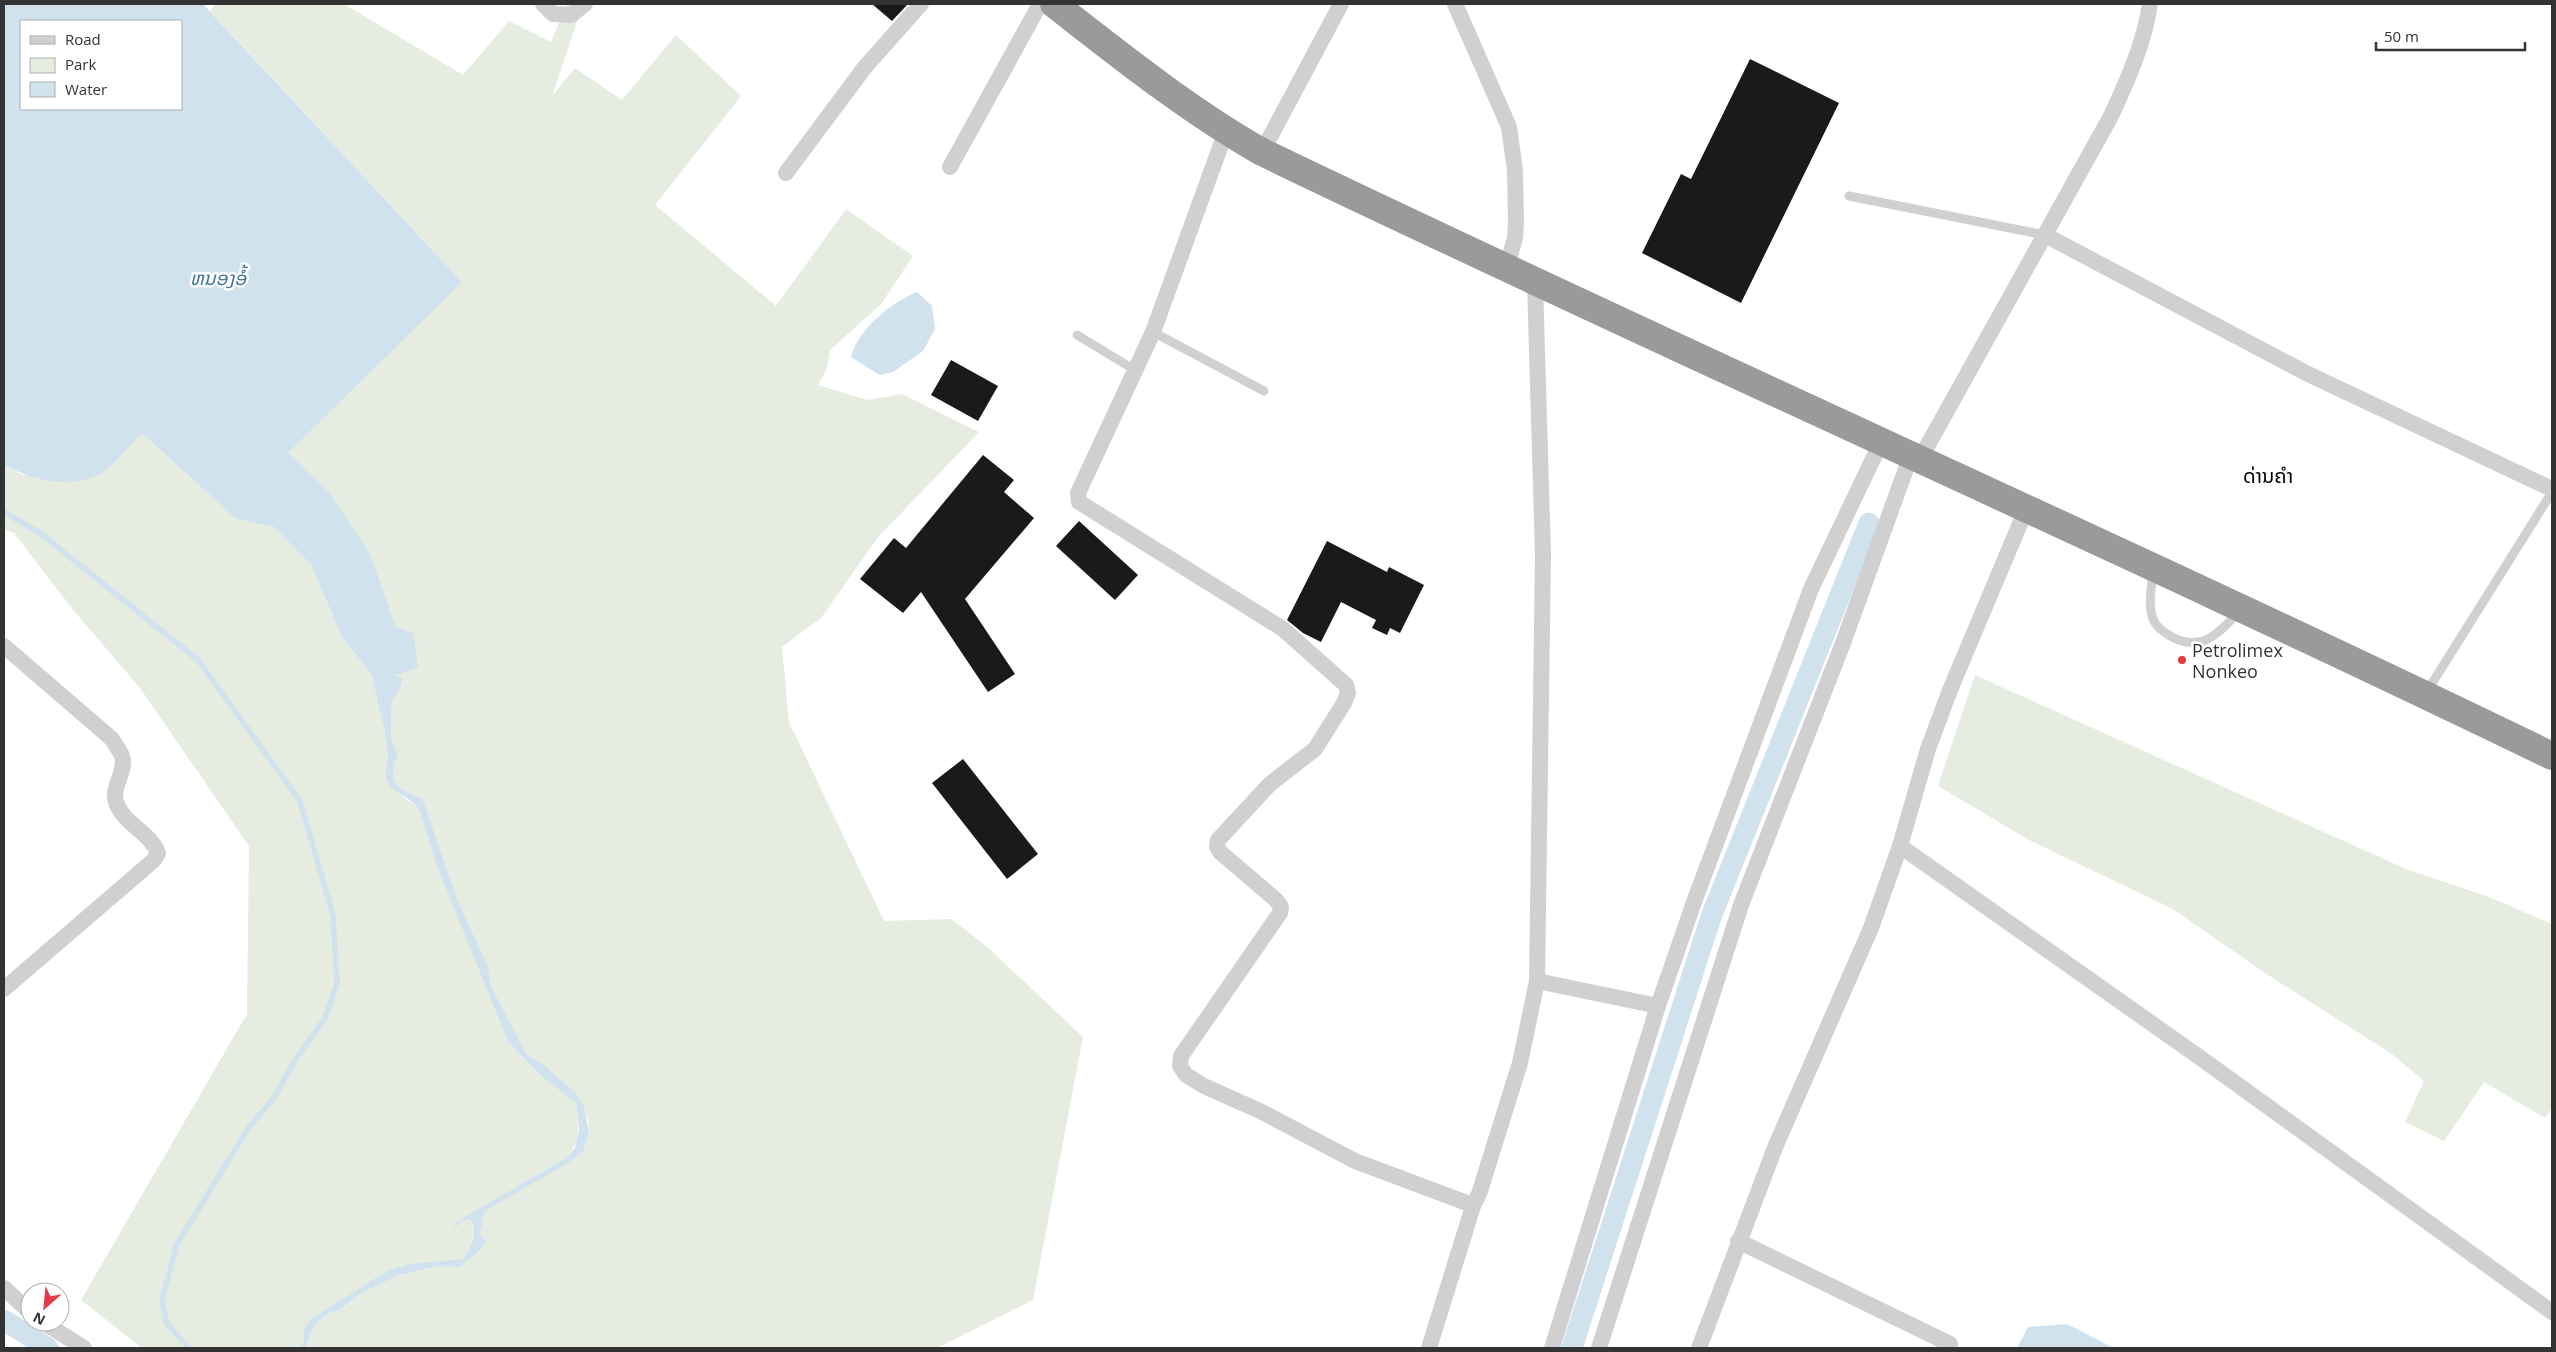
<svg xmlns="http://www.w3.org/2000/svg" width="2556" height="1352" viewBox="0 0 2556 1352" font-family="'Open Sans','Noto Sans Lao',sans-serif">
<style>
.green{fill:#e6ecdf}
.water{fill:#cfe2ee;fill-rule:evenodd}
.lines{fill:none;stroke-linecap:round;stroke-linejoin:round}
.stream{stroke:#cfe2ee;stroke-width:5.5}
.canal{stroke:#cfe2ee;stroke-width:21}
.building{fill:#1a1a1a}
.lane{stroke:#d0d0d0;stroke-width:9}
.street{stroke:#d0d0d0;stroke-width:16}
.highway{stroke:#9a9a9a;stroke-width:28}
.poi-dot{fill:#e63946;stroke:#fff;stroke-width:2}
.labels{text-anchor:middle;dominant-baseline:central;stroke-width:5;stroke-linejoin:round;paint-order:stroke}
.poi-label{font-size:18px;fill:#333;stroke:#fff;text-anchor:start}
.water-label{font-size:19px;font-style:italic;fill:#3f7597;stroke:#fff}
.quarter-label{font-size:20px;fill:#000;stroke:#fff}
</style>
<rect width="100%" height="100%" fill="#fff"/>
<g class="green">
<path d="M215,4H344L463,75L509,21L551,42L566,5L583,4L552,96L575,68L622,100L676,35L741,96L655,205L776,306L846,209L913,256L881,304L830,350L827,368L818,385L867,400L902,394L979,432L879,536L821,618L782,647L789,722L884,921L951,919L985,945L1083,1037L1033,1300L937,1348H305L315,1324L329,1313L343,1309L358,1295L399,1275L441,1266H459L478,1252L489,1238L484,1240L480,1234L485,1211L584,1150L589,1133L588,1119L575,1092L544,1065L527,1055L491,986L488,966L457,899L423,799C397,789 387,784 398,755L391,737L392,699L400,689L403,679L393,676L396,627L370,553L330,493L287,453L462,282L210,11Z"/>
<path d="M142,433L236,519L274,527L311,565L342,637L371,674L384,728L388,757L385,774L405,799L415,804L420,813L438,869L508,1042L541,1076L576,1103C578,1125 582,1141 566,1158L456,1222L470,1219C478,1234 471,1245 463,1259L387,1271L304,1328V1341L299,1348H142L81,1300L247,1014L249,846L140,688L74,611L14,533L4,529V465L23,475L101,473Z"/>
<path d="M1975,675L2406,869L2489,897L2552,924V1108L2545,1118L2484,1082L2444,1141L2405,1122L2424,1081L2392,1054L2265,973L2173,909L2029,840L1938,786Z"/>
</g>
<g class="water">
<path d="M4,4H203L462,282L288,453L330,493L370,553L396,627L413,633L418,668L394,675L403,678L400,689L392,700L391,737L398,755C387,784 397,789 423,799L457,899L488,966L491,986L527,1055L544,1065L575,1092L584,1106L589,1133L584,1150L573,1160L485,1211L480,1234L484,1240L490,1236L478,1252L459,1267L441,1266L399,1275L358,1295L342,1309L329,1313L315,1324L305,1348H299L304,1341V1328L312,1318L387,1271L410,1264L463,1259C471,1245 479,1233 470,1219L464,1220L454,1228L456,1222L566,1158L575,1148L579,1129L576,1103L541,1076L508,1042L438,869L420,813L415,804L390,787L385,774L388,757L384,728L371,674L342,637L311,565L274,527L236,519L142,433C130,444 114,466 100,474C69,490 33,480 4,465ZM21,21H181V109H21Z"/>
<path d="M917,292L932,306L935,329L923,351L893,372L880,375L851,357C857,330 892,302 917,292Z"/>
<path d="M2067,1324L2114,1348H2017L2028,1327Z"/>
</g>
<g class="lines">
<path class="stream" d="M4,512L40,533L198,660L300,801L333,915L337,984L325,1018L296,1059L273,1099L249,1127L177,1244L162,1300L167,1324L189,1348"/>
<g class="canal">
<path d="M4,1320L48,1348"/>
<path d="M1572,1348L1711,917L1869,523"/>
</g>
</g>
<g class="building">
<path d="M872,4H908L892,21Z"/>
<path d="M1750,59L1839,103L1741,303L1642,253L1681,174L1691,179Z"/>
<path d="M951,360L998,386L978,421L931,395Z"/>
<path d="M983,455L1014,480L1004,492L1034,518L965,599L1015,674L988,692L921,592L903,613L860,579L894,538L906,548Z"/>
<path d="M1079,521L1138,575L1115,600L1056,546Z"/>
<path d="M1327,541L1387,572L1389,567L1424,585L1400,633L1390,628L1387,635L1372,628L1376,620L1341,602L1321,642L1303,633L1287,620Z"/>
<path d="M963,759L1038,854L1007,879L932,783Z"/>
</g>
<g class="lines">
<g class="lane">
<path d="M1849,196L2045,235"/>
<path d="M1153,332L1264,391"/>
<path d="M1077,335L1135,370"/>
<path d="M2153,571C2152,586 2147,608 2154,621C2157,628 2168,635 2174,638C2204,652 2219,632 2239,612"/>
<path d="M2426,693L2552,492"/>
</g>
<g class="street">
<path d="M543,4L553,14L571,15L585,4"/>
<path d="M1455,4L1509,127L1515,170L1516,223L1515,238L1506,269"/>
<path d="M1226,131L1153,332L1078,493L1079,502L1283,629L1346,685L1348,693L1344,703L1315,749L1270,784L1218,840L1217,846L1220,852L1276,900L1281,907L1280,913L1181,1056L1180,1066L1186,1075L1204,1086L1260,1111L1355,1161L1467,1203H1474L1479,1194L1520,1063L1537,981L1543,555L1535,283"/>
<path d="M1262,152L1341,4"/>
<path d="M950,167L1040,4"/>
<path d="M786,173L865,67L921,4"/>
<path d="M2045,235L2308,374L2552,489"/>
<path d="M1920,459L2111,116C2128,79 2144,44 2150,4"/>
<path d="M4,646L112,739C115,744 120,751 122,756C127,772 111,786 116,802C122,823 150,832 158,853L154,860L4,989"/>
<path d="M1900,846L2202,1059L2552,1312"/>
<path d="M1537,981L1658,1006"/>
<path d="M1738,1241L1950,1344"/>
<path d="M4,1288L30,1312"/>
<path d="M43,1322L84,1348"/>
<path d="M1429,1348L1474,1203"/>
<path d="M1552,1348L1658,1006L1694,902L1811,589L1882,440"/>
<path d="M1599,1348L1741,905L1843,643L1911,455"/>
<path d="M1699,1348L1776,1145L1871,928L1900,846L1928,749L1950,690L2027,507"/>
</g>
<path class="highway" d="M1054,4C1121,56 1188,110 1262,152C1690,358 2125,549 2552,756"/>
</g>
<circle class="poi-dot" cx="2182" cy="660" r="5"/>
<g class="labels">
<g class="poi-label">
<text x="2192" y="650">Petrolimex<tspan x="2192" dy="21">Nonkeo</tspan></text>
</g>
<g class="water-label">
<text x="218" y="278">ຫນອງອໍ້</text>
</g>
<g class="quarter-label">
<text x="2268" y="475">ດ່ານຄໍາ</text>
</g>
</g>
<rect width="2556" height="1352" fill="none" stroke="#333333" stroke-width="10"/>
<rect x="20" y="20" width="162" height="90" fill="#ffffff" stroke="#adadad"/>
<rect x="30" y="36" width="25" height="8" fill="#d0d0d0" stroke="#adadad"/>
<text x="65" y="45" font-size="15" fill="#333333">Road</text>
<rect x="30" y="58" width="25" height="15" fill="#e6ecdf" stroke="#adadad"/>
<text x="65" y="70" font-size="15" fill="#333333">Park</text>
<rect x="30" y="82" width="25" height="15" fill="#cfe2ee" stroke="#adadad"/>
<text x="65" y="95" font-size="15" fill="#333333">Water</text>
<g transform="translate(45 1307) rotate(207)"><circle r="24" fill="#ffffff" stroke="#adadad"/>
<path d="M0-4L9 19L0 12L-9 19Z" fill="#e63946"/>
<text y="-8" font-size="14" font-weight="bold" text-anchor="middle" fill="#333333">N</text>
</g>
<path d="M2376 42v8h149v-8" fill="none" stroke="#333333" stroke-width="2.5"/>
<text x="2384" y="42" font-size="15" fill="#333333" stroke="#ffffff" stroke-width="4" paint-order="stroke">50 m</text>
</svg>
